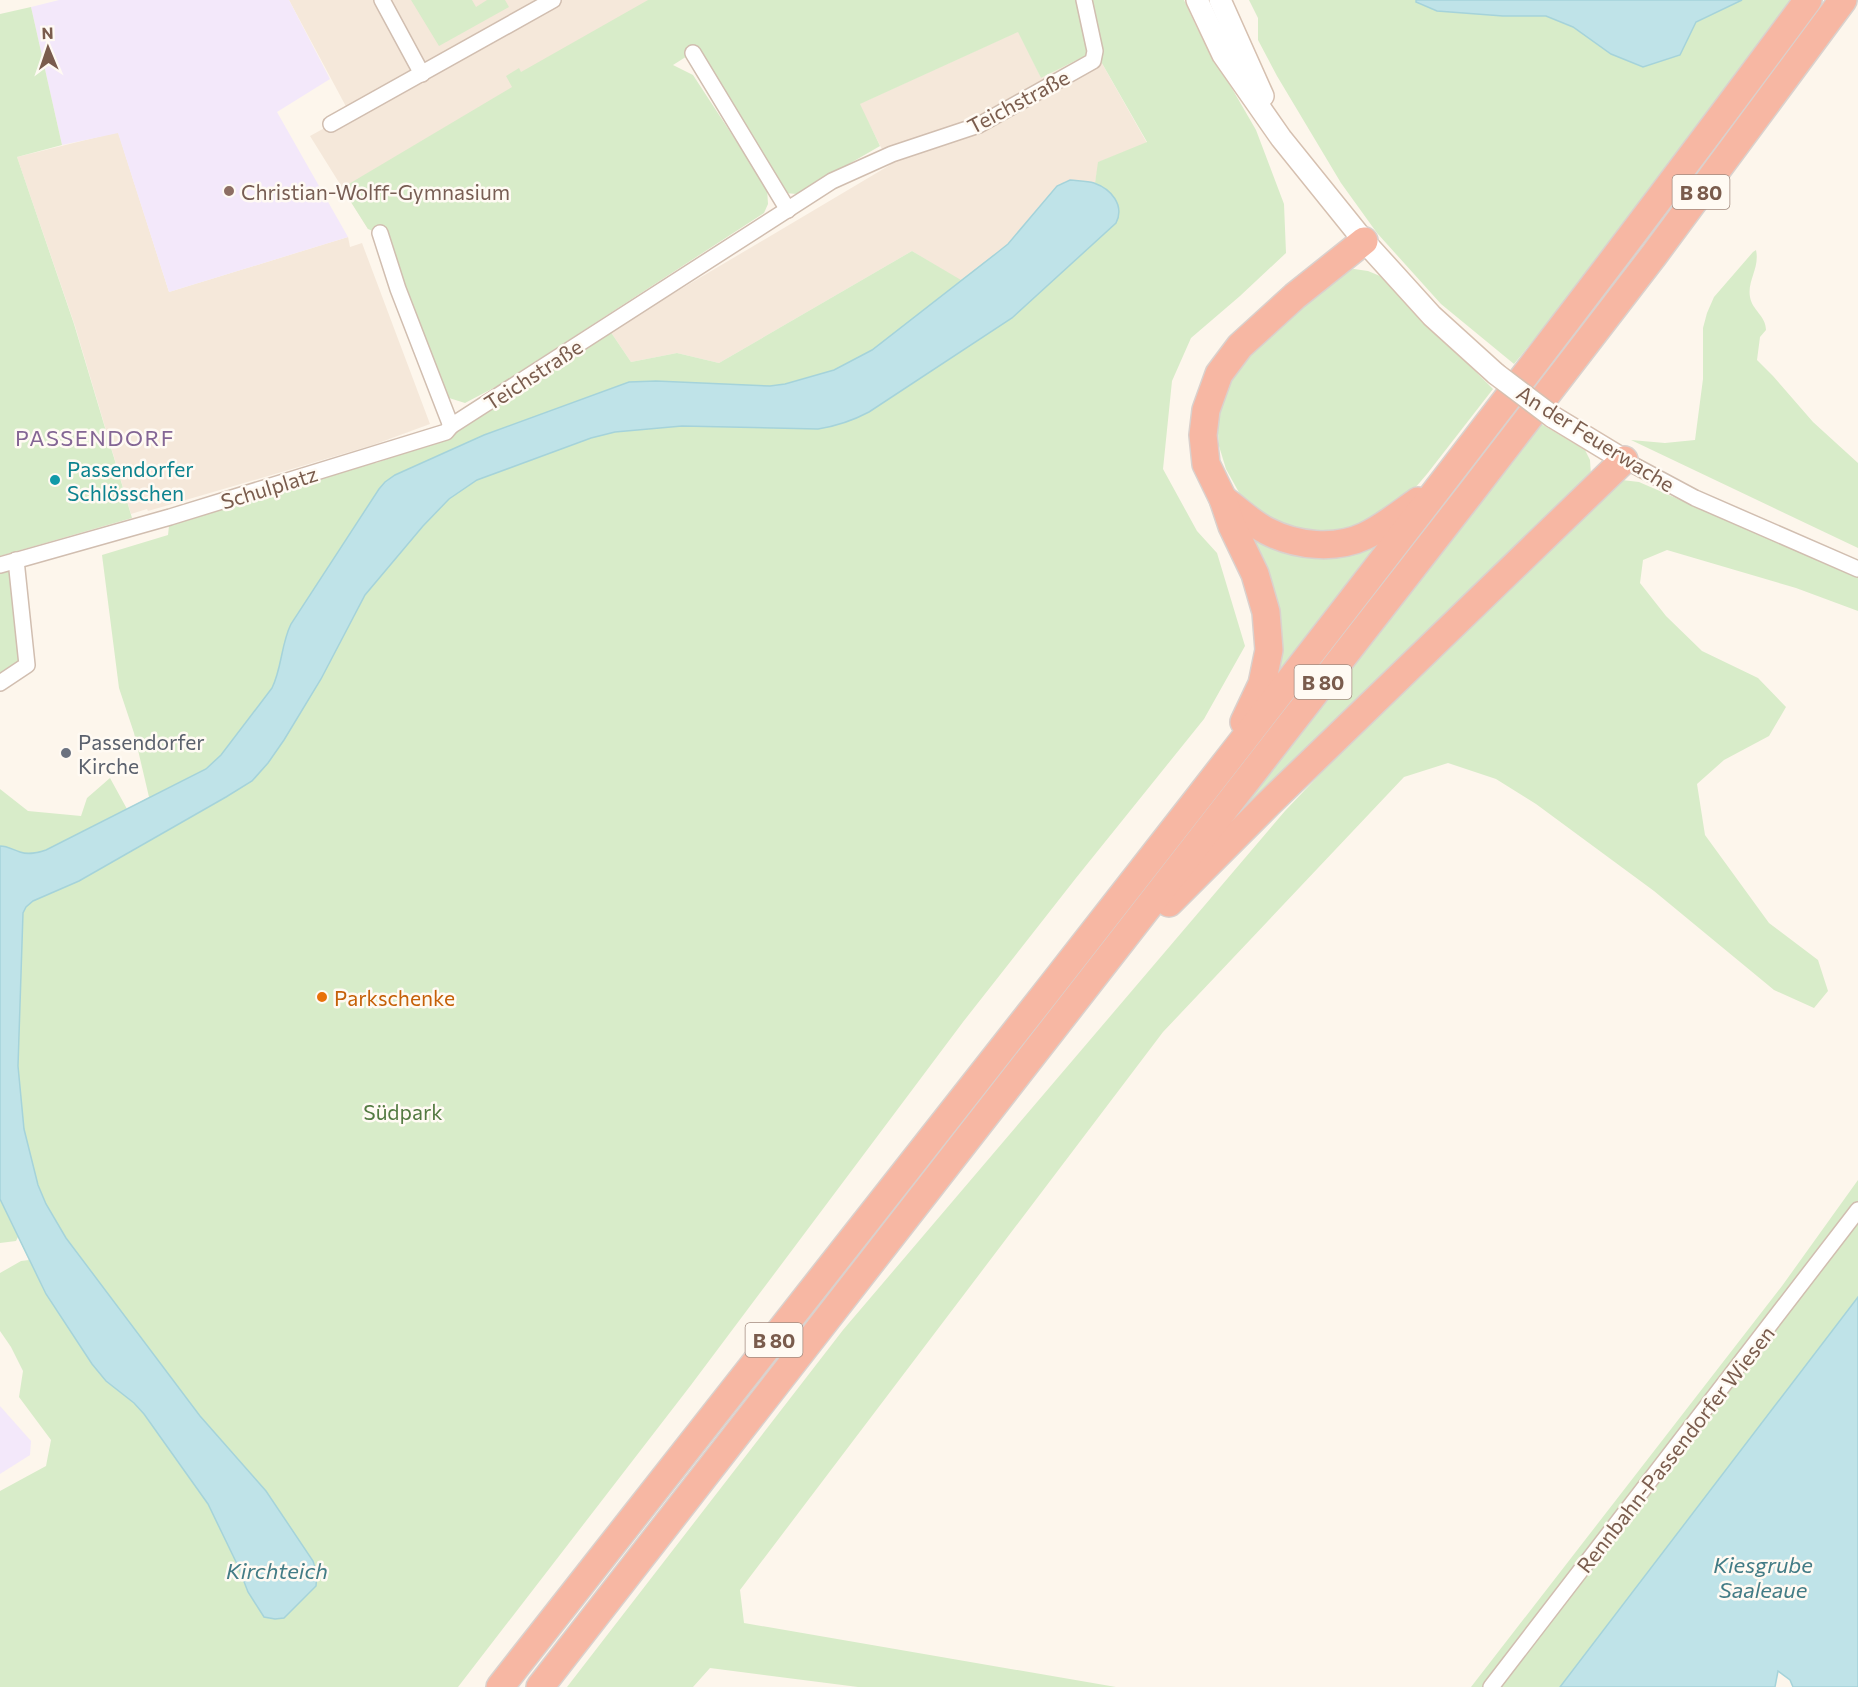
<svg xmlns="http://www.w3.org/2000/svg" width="1858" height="1687" viewBox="0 0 1858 1687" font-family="Commissioner,sans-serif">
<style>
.residential{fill:#f5e8da}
.education{fill:#f3e8fa}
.green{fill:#d8ecc9}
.water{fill:#bfe3e8;stroke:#a5d3da;stroke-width:1.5}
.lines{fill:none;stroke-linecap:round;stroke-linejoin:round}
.street-casing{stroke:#d1beb0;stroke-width:18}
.secondary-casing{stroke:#d6c0b0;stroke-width:24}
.highway-casing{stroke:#dad1cd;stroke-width:30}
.street{stroke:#fff;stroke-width:15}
.secondary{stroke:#fff;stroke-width:21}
.highway{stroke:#f7b7a3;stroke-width:27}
.secondary-bridge-casing{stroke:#d6c0b0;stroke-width:24;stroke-linecap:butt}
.secondary-bridge{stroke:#fff;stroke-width:21}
.education-dot{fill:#8d6e63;stroke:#fffaf3;stroke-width:2}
.culture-dot{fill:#0f9aa8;stroke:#fffaf3;stroke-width:2}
.worship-dot{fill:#6b7280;stroke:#fffaf3;stroke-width:2}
.food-dot{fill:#e8710a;stroke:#fffaf3;stroke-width:2}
.labels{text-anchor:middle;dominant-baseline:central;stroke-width:5;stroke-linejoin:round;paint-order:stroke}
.shield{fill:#fffaf3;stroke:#a28b7f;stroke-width:1.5}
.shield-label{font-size:20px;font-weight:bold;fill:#7a5c4d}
.street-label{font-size:21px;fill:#7a5c4d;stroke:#fffaf3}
.education-label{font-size:21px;fill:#785e54;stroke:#fffaf3;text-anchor:start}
.culture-label{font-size:21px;fill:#0d838f;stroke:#fffaf3;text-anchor:start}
.worship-label{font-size:21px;fill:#5b616d;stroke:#fffaf3;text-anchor:start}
.food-label{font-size:21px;fill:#c56008;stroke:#fffaf3;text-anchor:start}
.park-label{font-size:21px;fill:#537a41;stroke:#fffaf3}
.neighbourhood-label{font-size:22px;letter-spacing:1.5px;fill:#846695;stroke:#fffaf3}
.water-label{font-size:22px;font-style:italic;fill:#437c86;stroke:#fffaf3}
</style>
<rect width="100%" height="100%" fill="#fdf6ec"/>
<g class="residential">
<path d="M289,0H781L368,229L310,136L350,114Z"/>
<path d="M1019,31L1041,78L1095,51L1147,143L1099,162L1095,183L1083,181L1057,186L1008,244L961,281L912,251L719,363L677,353L631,362L610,331L890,165L859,104Z"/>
<path d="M118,132L169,292L348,237L350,247L362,243L430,424L373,445L258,479L148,511L147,509L131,514L75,326L17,157Z"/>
</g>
<g class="education">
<path d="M59,0H289L330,79L277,112L348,237L169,292L118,133L62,145L31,7Z"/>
<path d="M0,1406L31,1441L30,1455L0,1474Z"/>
</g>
<g class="green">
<path d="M411,0H472L476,7L487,0H505L509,7L439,46Z"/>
<path d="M648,0H1184L1197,28L1256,130L1284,204L1286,253L1240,296L1191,338L1172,381L1163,469L1197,531L1217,553L1245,646L1204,719L1076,878L963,1022L691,1385L458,1687H0V1491L46,1466L51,1440L19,1397L23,1371L11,1347L0,1331V1273L21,1261L29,1260L18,1237L16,1241L0,1243V789L28,811L81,816L87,798L110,778L127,809L149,797L134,733L119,688L102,555L168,535L170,517L370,456L376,463L451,436L610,331L631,362L677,353L719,363L912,251L961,280L1008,244L1057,186L1070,180L1095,183L1098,162L1147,142L1095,51L1041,78L1018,32L860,104L880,146L797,194L784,193L692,53L673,65L693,75L767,188L768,204L764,213L501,384L465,403L449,398L434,383L380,234L368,229L342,188L512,87L506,76L519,68L521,72Z"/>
<path d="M1249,0H1416V2L1503,16H1546L1573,27L1611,54L1680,55L1696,22L1742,0H1794L1561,307L1514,364L1441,304L1377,233L1341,183L1277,76L1258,40V18Z"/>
<path d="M31,7L62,145L17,157L74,324L132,518L0,556V14Z"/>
<path d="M1756,250C1760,268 1747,281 1750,297C1752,310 1766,316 1766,330L1760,337L1757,360L1773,376L1813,422L1858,463V548L1631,440L1665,443L1695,440L1703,379V328L1707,313L1714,297L1753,252Z"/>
<path d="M1354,269L1368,271L1380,276L1493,389L1427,474L1403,502L1342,535L1282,529L1247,507L1226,469L1219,446L1217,421L1220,401L1232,378L1253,353L1344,271Z"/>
<path d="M1538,422L1585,450L1590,460L1591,475L1234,830L1228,820Z"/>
<path d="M1622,480L1639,482L1858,577V611L1796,588L1667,550L1643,560L1640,583L1666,616L1702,651L1758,678L1786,707L1769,736L1724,760L1697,784L1705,835L1769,923L1818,960L1828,991L1814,1008L1774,990L1654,891L1536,804L1496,779L1448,763L1404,777L1163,1032L740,1590L744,1623L1116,1687H858L710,1668L693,1687H567L843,1330L1285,811L1452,635Z"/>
<path d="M1241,524L1275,546L1388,535L1266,692Z"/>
<path d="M12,563L23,663L0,676V570Z"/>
<path d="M1858,1180V1297L1560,1687H1471L1782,1286Z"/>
</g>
<g class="water">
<path d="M1416,0H1742L1696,22L1680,55L1643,67L1611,54L1573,27L1546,16H1503L1437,11L1416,2Z"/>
<path d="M1070,180C1078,181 1087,181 1094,183C1111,189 1125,205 1116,223L1012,318L869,412C852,421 837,426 818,429L682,426L615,432L591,438L477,480L449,499L423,526L365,595L321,679L284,740L268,763L252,781L226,797L79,881L33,901L26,907L23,913L18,1066L24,1129L38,1185L46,1204L66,1238L200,1416L266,1491L313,1561L317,1574L316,1586L284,1618L275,1619L264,1617L248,1592L238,1566L208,1504L144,1414L134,1403L106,1381L92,1364L46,1294L0,1199V846C8,846 13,850 20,852C29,855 37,853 46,850L206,769L221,755L272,688C282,668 281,644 291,624L379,489L385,482L395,475L484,435L629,382L656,381L770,386L785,384L834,370L872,350L998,252L1008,244L1057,186Z"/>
<path d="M1858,1297V1687H1793L1790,1680L1778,1671L1775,1687H1560Z"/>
</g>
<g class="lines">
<defs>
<g id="street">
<path d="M382,0L422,74"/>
<path d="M693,53L788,210"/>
<path d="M331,124L553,0"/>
<path d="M380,233L398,289L451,426L832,181L892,154L979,125L1093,61L1095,51L1084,0"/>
<path d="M1624,460L1695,498L1858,569"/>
<path d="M0,565L170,517L446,432L451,426"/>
<path d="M0,683L27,665L16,560"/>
<path d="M1491,1687L1858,1210"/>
</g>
<g id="secondary">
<path d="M1197,0L1223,55L1281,138L1364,241L1432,316L1496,374"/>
<path d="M1220,0L1263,96"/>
<path d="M1553,417L1624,460"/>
</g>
<g id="highway">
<path d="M1223,499C1237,509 1251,523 1267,531C1296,546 1335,550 1365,536C1384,527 1401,513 1418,501"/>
<path d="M1244,722L1262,684L1269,650L1266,612L1255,574L1232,526L1223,499L1206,464L1203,435L1206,410L1219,374L1240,346L1295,296L1364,241"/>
<path d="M1169,903L1268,804L1624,460"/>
<path d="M500,1687C733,1392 965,1097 1196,801C1402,536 1608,270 1808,0"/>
<path d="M540,1687L1470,494L1654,255L1843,0"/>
</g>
</defs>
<use href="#street" class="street-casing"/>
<use href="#secondary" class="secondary-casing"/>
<use href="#highway" class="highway-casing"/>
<use href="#street" class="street"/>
<use href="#secondary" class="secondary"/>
<use href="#highway" class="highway"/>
<defs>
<path id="secondary-bridge" d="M1496,374L1553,417"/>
</defs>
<use href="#secondary-bridge" class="secondary-bridge-casing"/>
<use href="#secondary-bridge" class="secondary-bridge"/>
</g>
<circle class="education-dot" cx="229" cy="191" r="6"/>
<circle class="culture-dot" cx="55" cy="480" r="6"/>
<circle class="worship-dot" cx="66" cy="753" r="6"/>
<circle class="food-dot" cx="322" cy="997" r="6"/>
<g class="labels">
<g class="shield">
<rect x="1672.5" y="175" width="57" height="34" rx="4.5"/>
<rect x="1294.5" y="665" width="57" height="34" rx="4.5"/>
<rect x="745.5" y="1323" width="57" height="34" rx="4.5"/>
</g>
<g class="shield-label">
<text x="1701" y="192">B 80</text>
<text x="1323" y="682">B 80</text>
<text x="774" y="1340">B 80</text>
</g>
<g class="street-label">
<text transform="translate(1018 101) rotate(-28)">Teichstraße</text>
<text transform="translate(533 374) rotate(-33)">Teichstraße</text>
<text transform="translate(1596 438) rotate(32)">An der Feuerwache</text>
<text transform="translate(269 487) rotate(-17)">Schulplatz</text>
<text transform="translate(1675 1449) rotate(-52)">Rennbahn-Passendorfer Wiesen</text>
</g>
<g class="education-label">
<text x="241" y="191">Christian-Wolff-Gymnasium</text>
</g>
<g class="culture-label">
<text x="67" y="468">Passendorfer<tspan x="67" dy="24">Schlösschen</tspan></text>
</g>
<g class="worship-label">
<text x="78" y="741">Passendorfer<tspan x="78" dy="24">Kirche</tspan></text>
</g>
<g class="food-label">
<text x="334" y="997">Parkschenke</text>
</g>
<g class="park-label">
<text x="403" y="1111">Südpark</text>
</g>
<g class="neighbourhood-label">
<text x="95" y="437">PASSENDORF</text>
</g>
<g class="water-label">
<text x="1763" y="1564">Kiesgrube<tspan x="1763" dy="25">Saaleaue</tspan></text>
<text x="277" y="1570">Kirchteich</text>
</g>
</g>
<g transform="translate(48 48) rotate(358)" stroke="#fffaf3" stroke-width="4.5" paint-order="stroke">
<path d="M0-4.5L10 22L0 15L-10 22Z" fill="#7a5c4d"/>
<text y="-9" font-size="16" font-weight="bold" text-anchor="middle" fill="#7a5c4d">N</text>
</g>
</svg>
